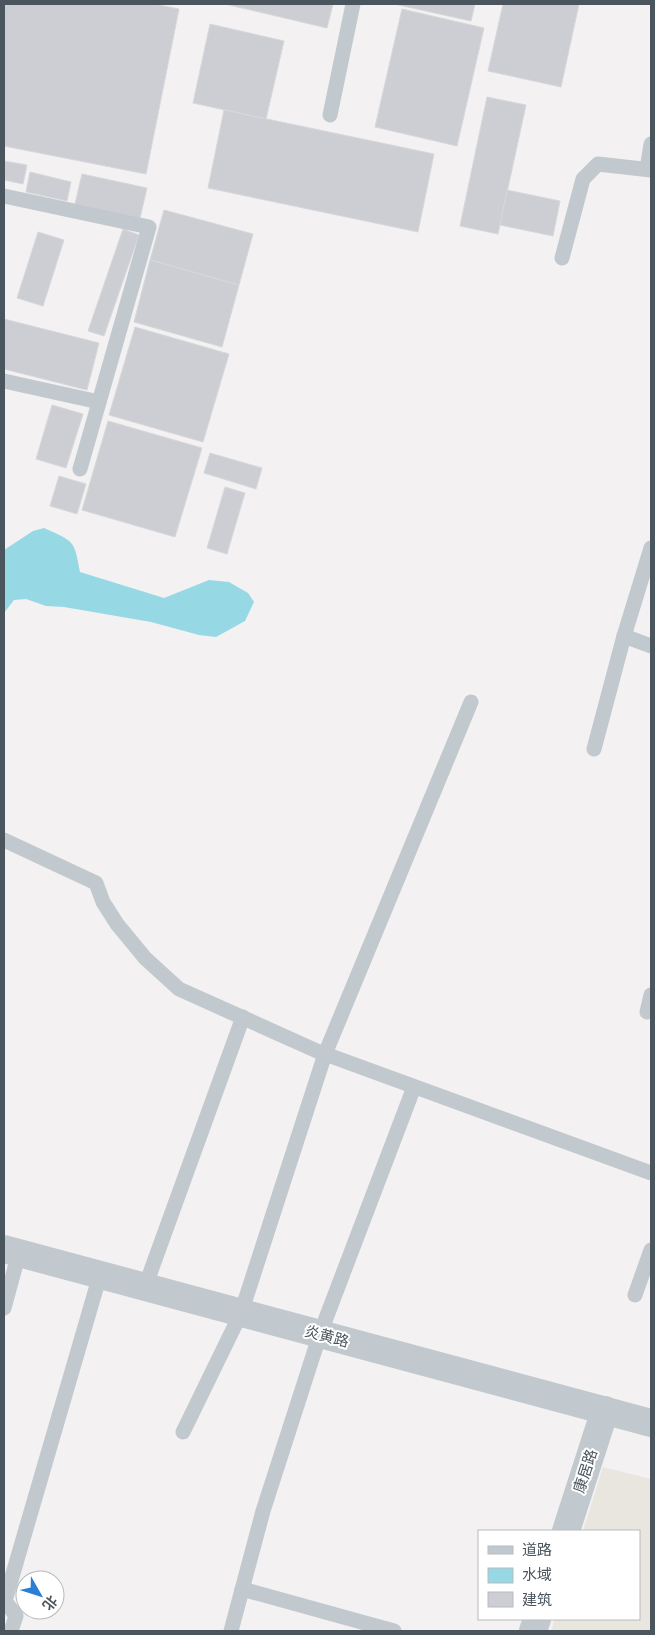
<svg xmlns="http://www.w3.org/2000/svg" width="655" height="1635" viewBox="0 0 655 1635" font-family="Mulish,'Noto Sans SC',sans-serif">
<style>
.commercial{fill:#e9e6e0}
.water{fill:#96d9e5}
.building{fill:#ccced3;stroke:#d6d8dc}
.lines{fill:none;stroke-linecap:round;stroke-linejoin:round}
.service{stroke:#c1c9ce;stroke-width:15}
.minor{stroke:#c1c9ce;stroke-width:28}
.tertiary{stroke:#c1c9ce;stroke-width:28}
.labels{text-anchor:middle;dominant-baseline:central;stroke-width:4;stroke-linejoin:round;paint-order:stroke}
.street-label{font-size:15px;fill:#4b555d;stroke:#fff}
</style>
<rect width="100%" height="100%" fill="#f3f1f1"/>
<path class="commercial" d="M603,1467L651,1479V1631H551L555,1619H639V1531H583Z"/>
<path class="water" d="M44,528C75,542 74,540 80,572L164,598L209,580L229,582L248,593L254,602L245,621L216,637L199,635L151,622L64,607L46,606L26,599L14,600L4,613V550L33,531Z"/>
<g class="building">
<path d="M4,4H154L179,9L146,174L4,146Z"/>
<path d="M225,4H333L327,28Z"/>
<path d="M394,4H475L471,21Z"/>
<path d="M503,4H579L561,87L488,71Z"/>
<path d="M402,9L484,28L457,146L375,127Z"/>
<path d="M210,24L284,41L266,119L193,103Z"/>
<path d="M487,97L526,105L498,234L460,226Z"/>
<path d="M224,110L434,154L418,232L208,188Z"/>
<path d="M4,161L27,165L23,184L4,180Z"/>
<path d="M30,172L71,182L67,201L26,192Z"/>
<path d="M82,174L147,188L140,218L75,204Z"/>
<path d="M507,190L560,201L553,236L500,225Z"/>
<path d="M164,210L253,234L239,285L150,260Z"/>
<path d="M123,229L139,235L104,336L88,331Z"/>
<path d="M38,232L64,240L43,306L17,298Z"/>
<path d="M150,260L239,285L222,347L134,322Z"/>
<path d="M4,319L99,343L87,390L4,369Z"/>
<path d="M135,327L229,354L203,442L109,415Z"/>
<path d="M52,405L83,414L66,468L36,459Z"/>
<path d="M108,421L202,448L175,537L82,510Z"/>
<path d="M210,453L262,468L256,489L204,473Z"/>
<path d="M59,476L86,484L77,514L50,506Z"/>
<path d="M225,487L245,493L227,554L207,548Z"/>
</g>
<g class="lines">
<g class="service">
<path d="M330,115L353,4"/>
<path d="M647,169L651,144"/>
<path d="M4,196L149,227L80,469"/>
<path d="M562,258L583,179L598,164L651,170"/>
<path d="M4,381L99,402"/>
<path d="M624,636L651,646"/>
<path d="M594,749L624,636L651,548"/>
<path d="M4,840L96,883L103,902L117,924L145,958L179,989L317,1051L651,1173"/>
<path d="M647,1012L651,995"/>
<path d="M145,1287L243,1017"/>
<path d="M635,1295L651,1250"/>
<path d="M4,1308L19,1253"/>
<path d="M183,1432L241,1313L325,1054L471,702"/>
<path d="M242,1589L394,1631"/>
<path d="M11,1631L16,1616L5,1601L100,1275"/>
<path d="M231,1631L263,1511L320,1334L414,1087"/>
</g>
<g class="minor">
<path d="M566,1531L605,1410"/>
<path d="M533,1631L537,1619"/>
</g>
<path class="tertiary" d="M4,1249L651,1423"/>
</g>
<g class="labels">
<g class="street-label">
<text transform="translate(327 1336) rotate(15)">炎黄路</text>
<text transform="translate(585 1471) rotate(-72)">康居路</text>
</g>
</g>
<rect width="655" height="1635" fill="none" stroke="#4b555d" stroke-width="10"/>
<rect x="478" y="1530" width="162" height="90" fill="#ffffff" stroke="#b7bbbe"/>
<rect x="488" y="1546" width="25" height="8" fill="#c1c9ce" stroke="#b7bbbe"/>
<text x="522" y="1555" font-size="15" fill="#4b555d">道路</text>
<rect x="488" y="1568" width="25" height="15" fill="#96d9e5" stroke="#b7bbbe"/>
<text x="522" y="1580" font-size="15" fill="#4b555d">水域</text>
<rect x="488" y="1592" width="25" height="15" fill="#ccced3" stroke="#b7bbbe"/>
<text x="522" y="1605" font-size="15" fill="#4b555d">建筑</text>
<g transform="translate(40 1595) rotate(129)"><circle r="24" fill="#ffffff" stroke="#b7bbbe"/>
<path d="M0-4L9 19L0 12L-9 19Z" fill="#2a7fd4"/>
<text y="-8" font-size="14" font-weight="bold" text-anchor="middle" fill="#4b555d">北</text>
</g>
</svg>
